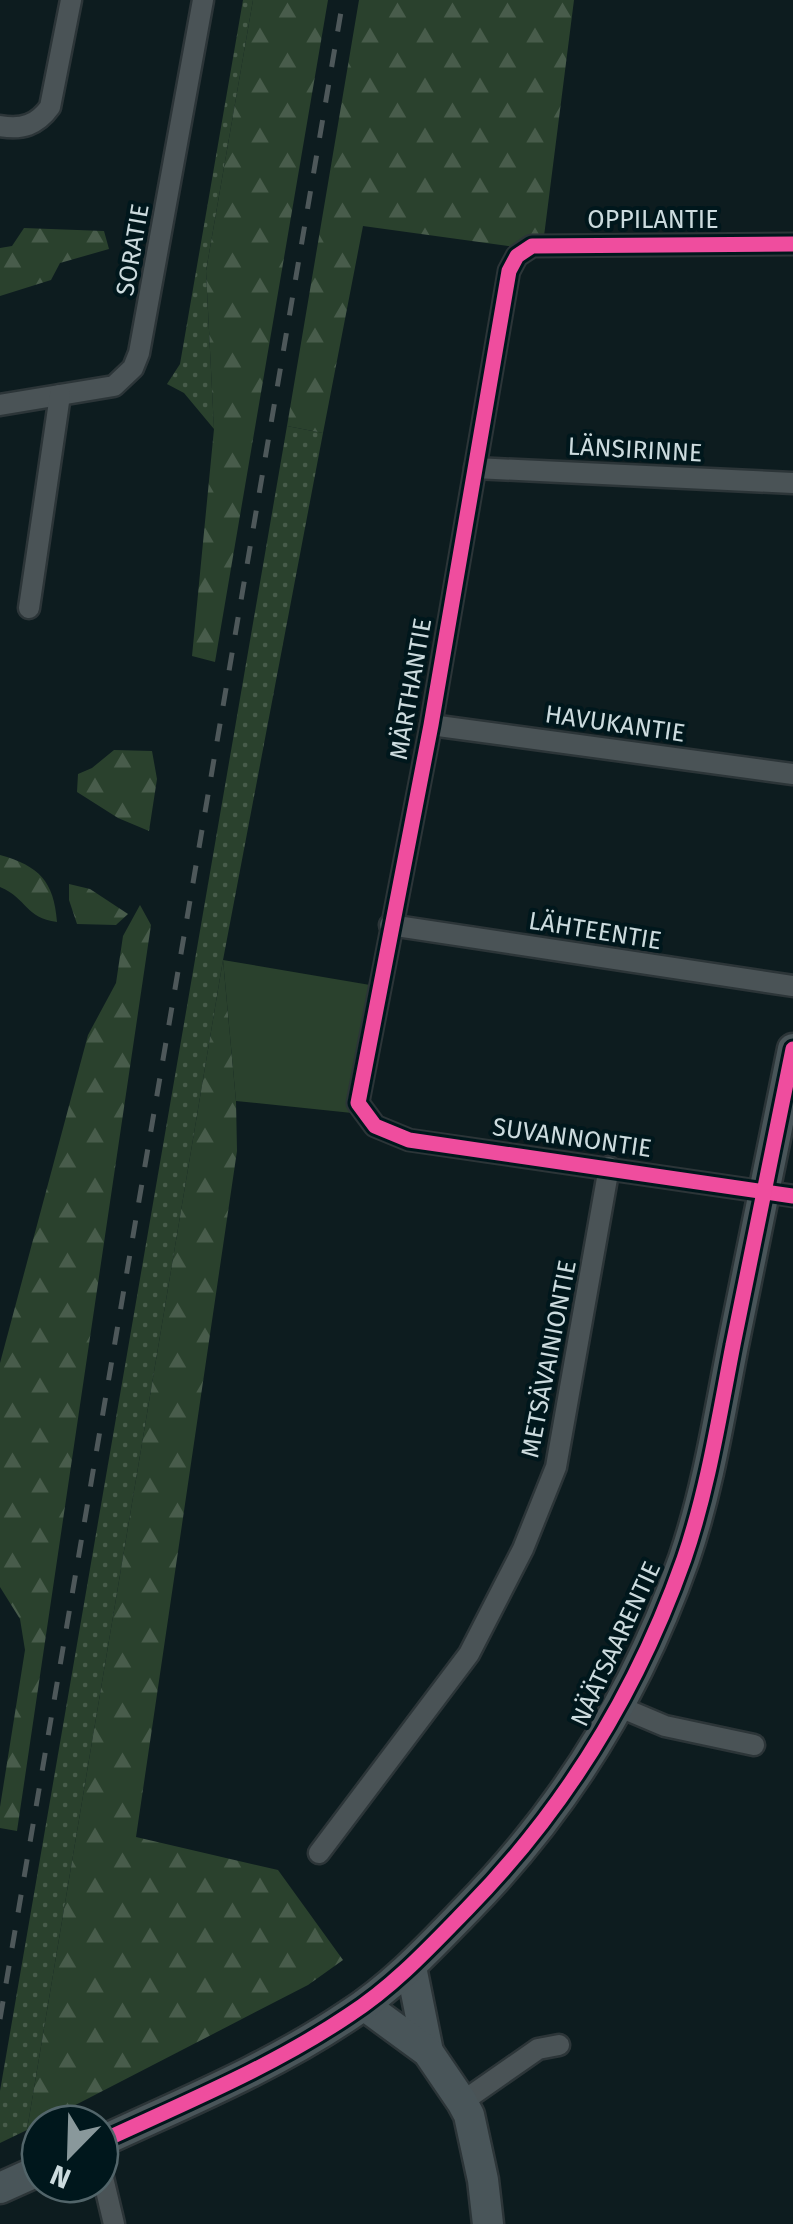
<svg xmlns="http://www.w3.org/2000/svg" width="793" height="2224" viewBox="0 0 793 2224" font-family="'Fira Sans',sans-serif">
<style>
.grass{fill:url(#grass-dots)}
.forest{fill:url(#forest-firs)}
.green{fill:#2a412d}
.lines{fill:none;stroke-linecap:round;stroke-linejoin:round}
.street-casing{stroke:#2c3538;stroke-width:25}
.secondary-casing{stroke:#2c3538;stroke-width:35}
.street{stroke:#4a5356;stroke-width:20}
.secondary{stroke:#495559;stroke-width:30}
.rail{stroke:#4e585a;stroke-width:5;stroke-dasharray:18 18;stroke-linecap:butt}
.cycleway-casing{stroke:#00171c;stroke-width:21}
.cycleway{stroke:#ef4d9e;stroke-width:15}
.labels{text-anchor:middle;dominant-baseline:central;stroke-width:8;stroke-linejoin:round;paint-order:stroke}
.street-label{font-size:25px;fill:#ccdbde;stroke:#00171c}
</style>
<defs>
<pattern id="grass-dots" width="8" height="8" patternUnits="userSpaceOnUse" patternTransform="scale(2.5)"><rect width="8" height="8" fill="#2a412d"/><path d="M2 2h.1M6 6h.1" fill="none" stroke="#485c4b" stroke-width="1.8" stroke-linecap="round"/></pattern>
<pattern id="forest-firs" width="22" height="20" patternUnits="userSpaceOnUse" patternTransform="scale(2.5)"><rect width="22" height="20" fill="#2a412d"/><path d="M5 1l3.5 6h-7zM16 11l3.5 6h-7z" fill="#485c4b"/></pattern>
</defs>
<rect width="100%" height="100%" fill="#0d1c1f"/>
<g class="grass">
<path d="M243,0H253L206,271L214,429L184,393L167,384L180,364Z"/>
<path d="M287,426L323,433L223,960L27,2130L0,2143V2091Z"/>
</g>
<g class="forest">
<path d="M253,0H328L215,662L192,656L214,429L206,271Z"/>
<path d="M359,0H574L543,244L522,248L363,226L323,433L287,426Z"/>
<path d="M24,228L104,231L109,249L60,263L51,280L0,296V248L12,246Z"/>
<path d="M114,750L152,751L157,779L149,831L118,818L77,792L78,774L92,768Z"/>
<path d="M0,855C39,866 54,881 57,922C25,918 28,899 0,887Z"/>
<path d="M69,884L90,889L128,914L116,925L77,924L69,900Z"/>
<path d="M140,905L151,925L17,1831L0,1828V1807L25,1650L20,1619L0,1587V1363L88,1035L116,983L123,936Z"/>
<path d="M223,960L236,1101L237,1151L136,1837L278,1870L343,1960L308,1985L27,2130Z"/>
</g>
<path class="green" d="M223,960L376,986L352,1113L236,1101Z"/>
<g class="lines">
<defs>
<g id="street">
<path d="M0,126C22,130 37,125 50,107L71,0"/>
<path d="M793,244L532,246L517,256L509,271L431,725L358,1103L375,1126L409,1140L793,1196"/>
<path d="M0,405L114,386L133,368L139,353L203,0"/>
<path d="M475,468L793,483"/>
<path d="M29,608L60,395"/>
<path d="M431,725L793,774"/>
<path d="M390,925L793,986"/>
<path d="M620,1707L665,1726L754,1745"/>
<path d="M319,1853L469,1654L523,1549L556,1467L609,1167"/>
<path d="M462,2102L538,2049L559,2045"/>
<path d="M100,2165L114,2224"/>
</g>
<g id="secondary">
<path d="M411,1967L428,2052"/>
<path d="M364,2005L428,2052L462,2102L469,2115L483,2180L488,2224"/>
<path d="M100,2142C184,2103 272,2067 349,2015C394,1986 430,1947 467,1909C565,1809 637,1692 684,1559C708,1489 719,1417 733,1345C753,1246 773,1147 793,1049"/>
<path d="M0,2188L40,2170"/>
</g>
</defs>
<use href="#street" class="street-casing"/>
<use href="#secondary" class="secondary-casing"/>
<use href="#street" class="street"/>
<use href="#secondary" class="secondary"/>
<path class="rail" d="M0,2019L343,0"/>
<defs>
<g id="cycleway">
<path d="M793,244L532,246L517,256L509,271L431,725L358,1103L375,1126L409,1140L793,1196"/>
<path d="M100,2142C184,2103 272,2067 349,2015C394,1986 430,1947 467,1909C565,1809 637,1692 684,1559C708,1489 719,1417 733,1345C753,1246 773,1147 793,1049"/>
</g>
</defs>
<use href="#cycleway" class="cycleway-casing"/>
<use href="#cycleway" class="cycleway"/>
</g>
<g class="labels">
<g class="street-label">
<text x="653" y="220">OPPILANTIE</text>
<text transform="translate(133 250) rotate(-80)">SORATIE</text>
<text transform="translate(635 450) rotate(3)">LÄNSIRINNE</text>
<text transform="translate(411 689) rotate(-80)">MÄRTHANTIE</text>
<text transform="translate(615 724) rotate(8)">HAVUKANTIE</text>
<text transform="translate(595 931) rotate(9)">LÄHTEENTIE</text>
<text transform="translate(572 1138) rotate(8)">SUVANNONTIE</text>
<text transform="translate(549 1359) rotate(-79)">METSÄVAINIONTIE</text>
<text transform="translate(616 1644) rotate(-65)">NÄÄTSAARENTIE</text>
</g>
</g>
<g transform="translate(70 2154) rotate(203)"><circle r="48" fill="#00171c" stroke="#52656a" stroke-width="2.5"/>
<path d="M0-8L18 38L0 25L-18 38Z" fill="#89989b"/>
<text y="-15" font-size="28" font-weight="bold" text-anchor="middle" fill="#ccdbde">N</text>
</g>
</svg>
